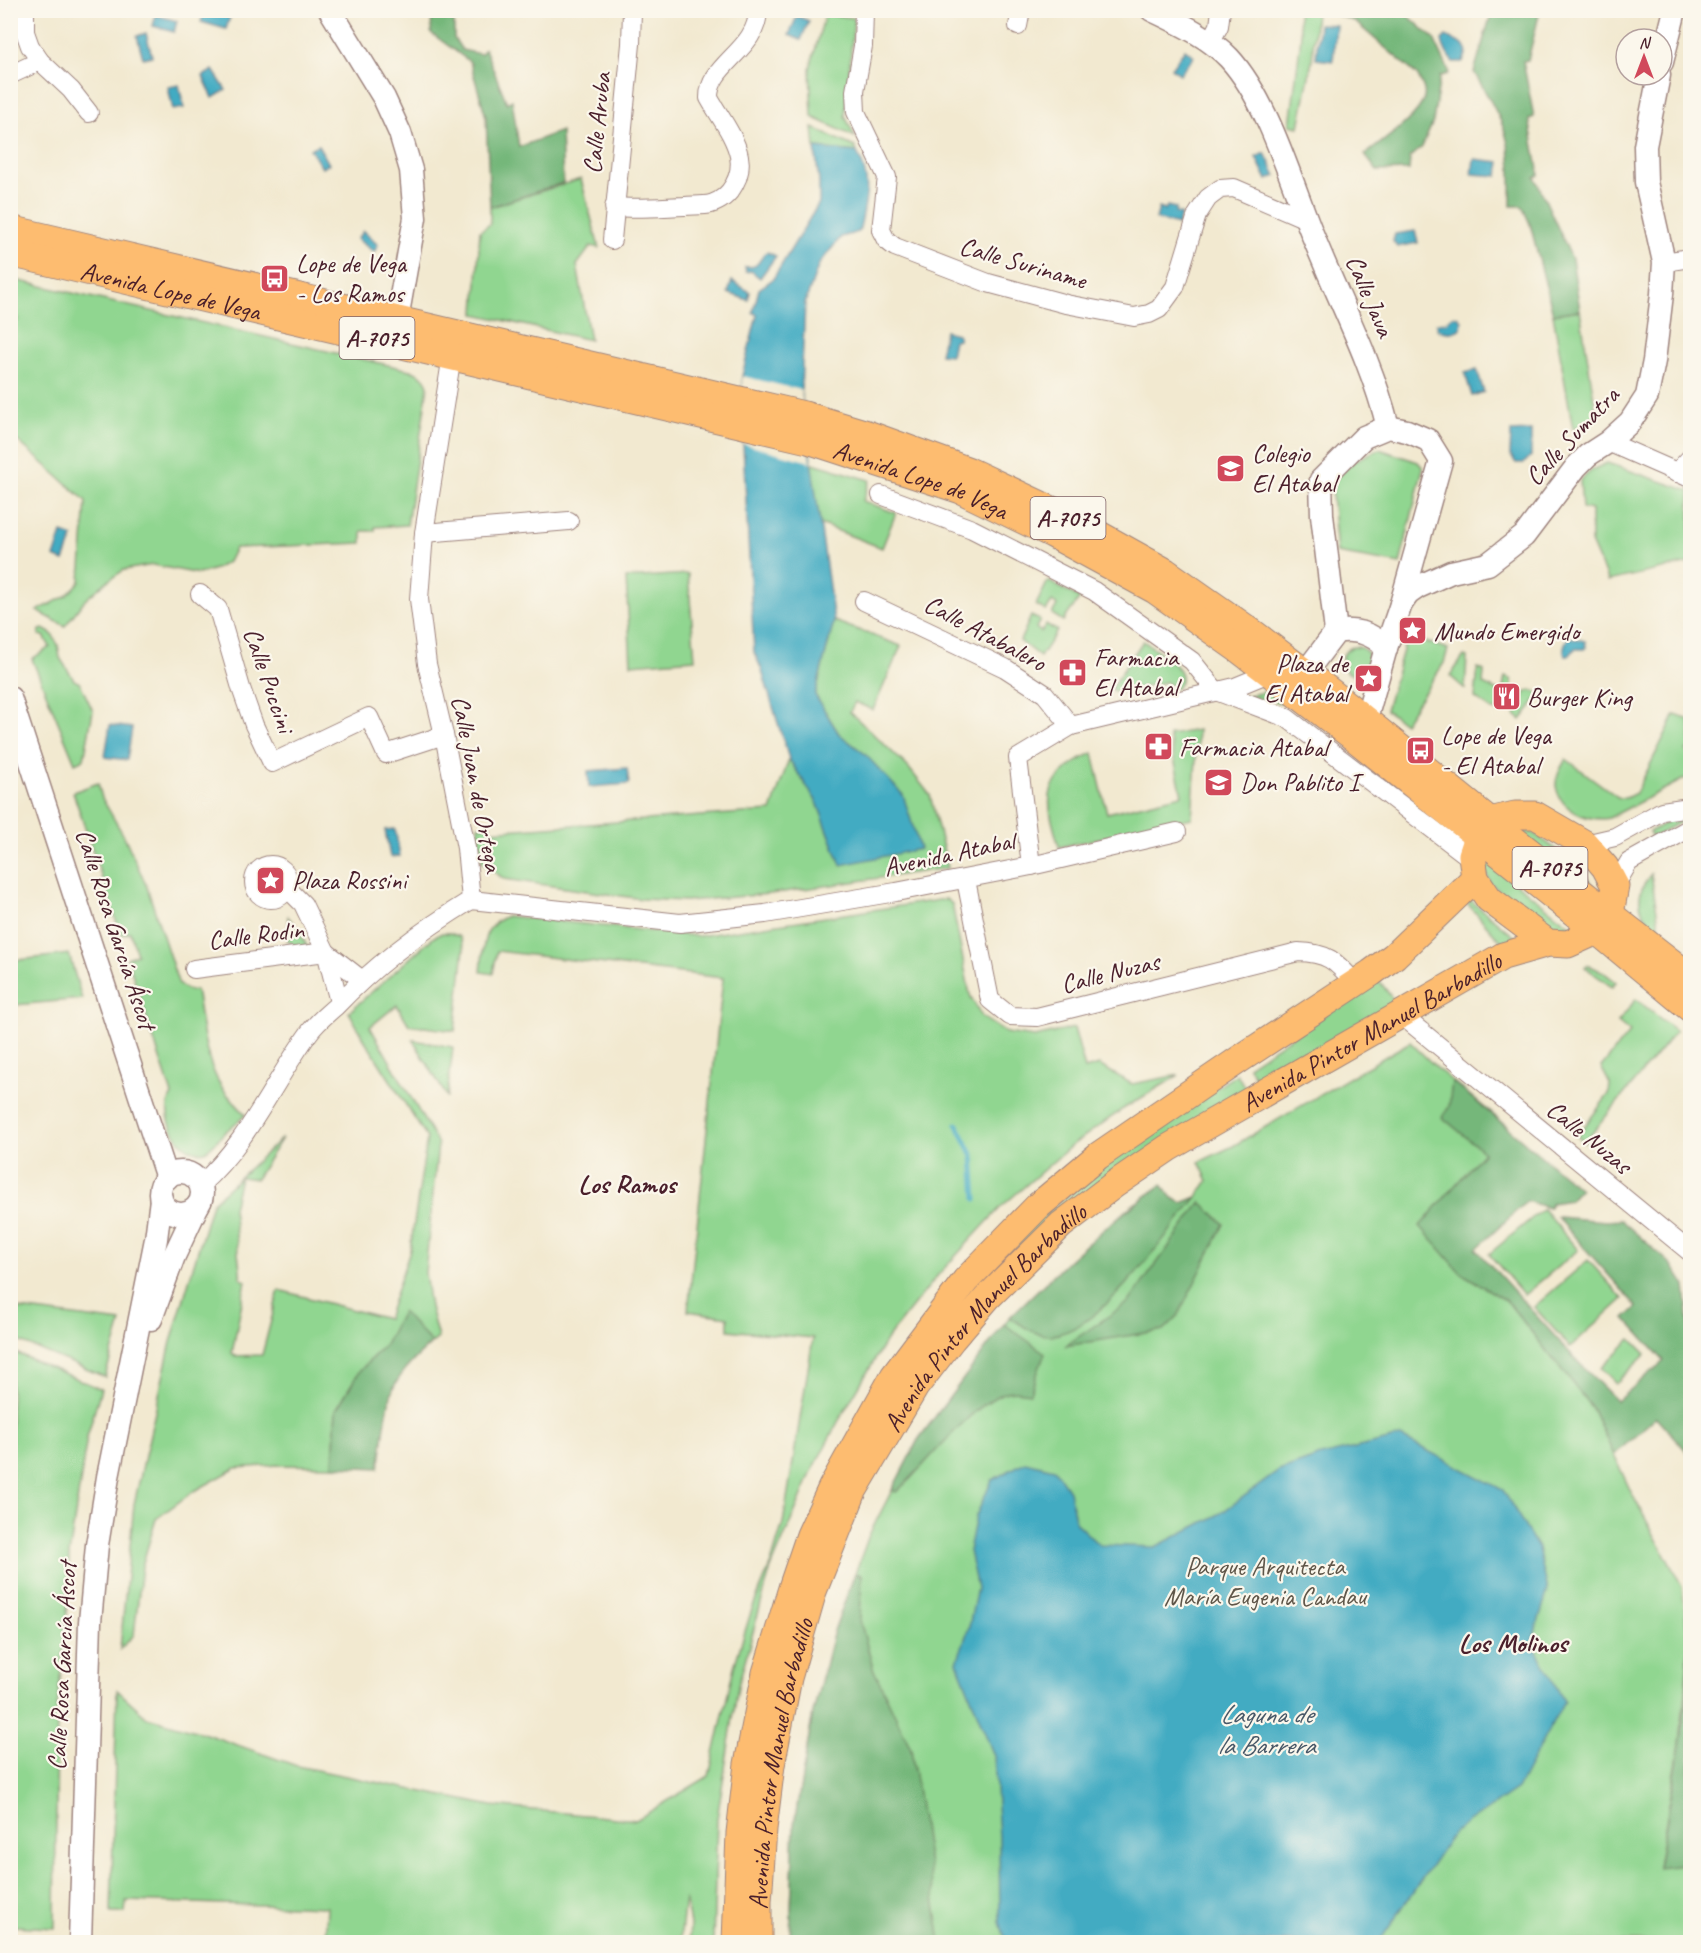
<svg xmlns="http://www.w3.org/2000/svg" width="1701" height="1953" viewBox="0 0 1701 1953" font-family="Caveat,sans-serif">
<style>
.green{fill:#90d690;stroke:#6d7a5e;stroke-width:1.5}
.forest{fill:#74b77a;stroke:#5f6b52;stroke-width:1.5}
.water{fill:#42abc2;stroke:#466576;stroke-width:1.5}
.pier{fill:#f2e9d0}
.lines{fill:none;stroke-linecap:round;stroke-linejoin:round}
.stream{stroke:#42abc2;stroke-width:5}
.minor-casing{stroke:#9e847e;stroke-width:20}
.tertiary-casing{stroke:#9e847e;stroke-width:25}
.primary-casing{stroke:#9e847e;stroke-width:29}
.minor{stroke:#fff;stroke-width:18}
.tertiary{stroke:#fff;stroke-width:22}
.primary{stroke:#fdbc70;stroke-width:27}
.labels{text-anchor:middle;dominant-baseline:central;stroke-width:4.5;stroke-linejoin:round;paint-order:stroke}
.shield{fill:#fbf7ec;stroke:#7f6065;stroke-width:1.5}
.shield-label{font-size:24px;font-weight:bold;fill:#4a1f2b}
.street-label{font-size:26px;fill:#4a1f2b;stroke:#fbf7ec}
.poi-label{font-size:26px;fill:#4a1f2b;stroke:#fbf7ec;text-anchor:start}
.park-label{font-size:26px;fill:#5f5649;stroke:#fbf7ec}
.neighbourhood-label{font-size:27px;font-weight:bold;fill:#4a1f2b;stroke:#fbf7ec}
.water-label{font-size:27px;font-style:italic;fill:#475767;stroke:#fbf7ec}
</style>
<rect width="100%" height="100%" fill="#fbf7ec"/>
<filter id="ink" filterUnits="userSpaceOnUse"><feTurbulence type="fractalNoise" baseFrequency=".0167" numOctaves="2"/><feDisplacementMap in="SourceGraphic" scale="12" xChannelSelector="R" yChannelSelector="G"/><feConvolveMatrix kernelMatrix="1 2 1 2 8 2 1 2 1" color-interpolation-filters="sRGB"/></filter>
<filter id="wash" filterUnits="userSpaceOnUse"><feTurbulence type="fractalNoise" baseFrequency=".008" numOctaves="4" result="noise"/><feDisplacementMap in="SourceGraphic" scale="24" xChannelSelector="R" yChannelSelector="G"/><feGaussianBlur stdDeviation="1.35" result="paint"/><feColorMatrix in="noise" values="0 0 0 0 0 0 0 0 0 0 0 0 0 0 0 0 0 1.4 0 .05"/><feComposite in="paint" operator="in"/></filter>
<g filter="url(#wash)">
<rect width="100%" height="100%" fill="#f2e9d0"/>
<g class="green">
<path d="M1298,11H1316L1312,61L1299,127L1290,125L1301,37Z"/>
<path d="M825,14L854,18L845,116L855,137L812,117L810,68Z"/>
<path d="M813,128L855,147L857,152L815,148Z"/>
<path d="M581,179L599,248L591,246L577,265L590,340L475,314L480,231L490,224V207Z"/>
<path d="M11,279L410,370C419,374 425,376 428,386L407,525L375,527V531H362V543L235,548L228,562L215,569L199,574L153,565L124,570L106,582L84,601L65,626L37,611L66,596L80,582L86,501L11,435V327L18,319L11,313Z"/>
<path d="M1580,310L1597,419L1573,429L1553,314Z"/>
<path d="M1379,449L1418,462L1423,468L1400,564L1337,553L1331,482L1352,462Z"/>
<path d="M810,462L870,480L863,501L896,513L882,548L820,524Z"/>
<path d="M1607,463L1690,491V563L1608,581L1591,542V510L1582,508L1580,480L1594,469Z"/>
<path d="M688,574L695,659L631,664L626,578Z"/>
<path d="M1048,581L1080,598L1063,621L1052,614L1057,605L1052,602L1046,611L1036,605Z"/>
<path d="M1031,616L1040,620L1036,628L1041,632L1046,624L1057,631L1040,657L1020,641Z"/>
<path d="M834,621L901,646L873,710L855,702L850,712L908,767L930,795L948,868L770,894L686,901L642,899L504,879L482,862L478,826L490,825V831L771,811L789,759L817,802L841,865L865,754L839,734L815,695Z"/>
<path d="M43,629L52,634L58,645L60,658L74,680L80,683L93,711L84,759L75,763L32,659L50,647L44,636L39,635L40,630Z"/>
<path d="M1407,636L1448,649L1444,663L1404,723L1386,710Z"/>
<path d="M1143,641C1157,650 1195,671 1176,689L1166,682L1117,693L1111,688Z"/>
<circle cx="1356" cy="661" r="14"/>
<path d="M1464,656L1467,657L1465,689L1450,676Z"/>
<path d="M1478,668L1484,671L1483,684L1502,693L1505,677L1511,679C1515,689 1508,704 1501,711L1492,710L1475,698Z"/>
<path d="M1272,690L1282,697L1280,703L1247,696Z"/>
<path d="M1530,690L1541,694L1521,720L1515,715L1525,693Z"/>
<path d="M1675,715L1690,720V747L1686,750L1690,757V776L1609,818C1587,822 1560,810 1556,786C1555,777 1561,767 1566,759L1619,798H1626L1636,793Z"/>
<path d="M1198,730L1192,818L1059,847C1055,831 1046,807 1051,791C1056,774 1078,760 1093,753L1107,813L1182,795L1169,735Z"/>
<path d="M98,783L102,798L125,838L147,887L179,985L190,991L196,990C202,1021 204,1059 221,1086C228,1097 238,1106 246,1115C238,1121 231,1127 224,1133C219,1138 213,1146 207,1150C184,1161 157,1117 172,1095L127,958L137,954L130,932L121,935L73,792Z"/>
<path d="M1685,812H1690V817L1652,838L1649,832Z"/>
<path d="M1527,831L1535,834C1557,851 1588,867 1596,895L1519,832Z"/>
<path d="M1484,858L1573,928L1550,931L1491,884L1485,870Z"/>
<path d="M1651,874L1660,931C1637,914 1633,896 1651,874Z"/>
<path d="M946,899L952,904L970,995L982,1017L1006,1033L1035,1037L1074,1028L1085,1069L1099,1065L1132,1084L1179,1075L1123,1109L1071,1146L1001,1207L938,1275L887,1339L839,1420L813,1469L770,1571L738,1686L717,1819L713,1942H689L690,1924L685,1898L680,1942H325L327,1907L126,1901L125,1913H111L117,1690L147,1717L206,1734L297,1766L492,1806L636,1820L709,1776L734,1667L751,1612L771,1563L783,1523L813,1338L728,1330V1317L688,1311L723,978L497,951L493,974L481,972C484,947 480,927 507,916L699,936Z"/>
<path d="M1469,899L1521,942L1505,946L1466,902Z"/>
<path d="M288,917L296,926L308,948L296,949L287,939L289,934Z"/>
<path d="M442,933H450L460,937L464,948L455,1031L409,1025L397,1005L370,1027L438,1144L425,1273L430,1307L438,1338L432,1343L402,1313L386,1343L359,1372L336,1410L333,1466L278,1465L236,1468L191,1493L156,1519L142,1566L134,1635L120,1649L134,1504L171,1342L212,1203L282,1138L256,1179L240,1177L233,1208L241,1279L246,1281L232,1353L235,1356L262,1355L279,1290L387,1319L410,1250L427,1138L364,1039L349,1012L434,937Z"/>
<path d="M69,954L82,999L15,1005L11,1008V961Z"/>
<path d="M1588,965L1603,972L1616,982L1612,987L1585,967Z"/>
<path d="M1378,979L1398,1006L1260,1085L1248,1066Z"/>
<path d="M1636,999L1676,1031L1585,1142L1577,1136L1609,1094L1610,1084L1601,1067L1630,1032L1618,1022Z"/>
<path d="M413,1040L453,1047L447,1097Z"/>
<path d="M1410,1042L1439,1070L1507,1126L1461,1273L1507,1301L1592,1408L1632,1494L1682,1586L1689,1647L1680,1744L1658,1866L1690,1863V1942H790L794,1825L813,1713L834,1631L869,1535L918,1440L1008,1319L1070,1259L1131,1206L1162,1185L1172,1198L1182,1203L1197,1197L1208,1181L1199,1162L1233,1146Z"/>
<path d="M1237,1074L1248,1093L984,1289L977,1283L1041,1218L1108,1161Z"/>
<path d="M1543,1209L1578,1250L1524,1295L1489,1254Z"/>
<path d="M1588,1260L1623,1299L1570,1347L1534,1307Z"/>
<path d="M11,1308L121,1322L105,1377L11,1338Z"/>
<path d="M1631,1339L1646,1354L1616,1383L1601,1368Z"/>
<path d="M11,1351L101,1389L87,1437L69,1555L68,1603L57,1709L55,1928L11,1926Z"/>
</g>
<g class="forest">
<path d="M432,11H454V38L462,50L481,54L485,49L507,103L512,100L519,147L561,131L563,183L490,207L486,117L470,62L431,33Z"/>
<path d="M1325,11H1403L1434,39L1449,71L1448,74L1440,76L1433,122L1422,147L1410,158L1409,170L1377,171L1365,155C1381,142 1419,117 1424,98C1426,90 1421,82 1417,75L1354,21Z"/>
<path d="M1492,11H1540L1528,60L1523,61L1534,117L1529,119L1539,175L1535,177L1572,259L1580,310L1553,314L1530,224L1522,206H1511C1511,180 1513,152 1503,127C1496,108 1484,90 1474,72Z"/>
<path d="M1452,1081L1580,1189L1570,1200L1552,1203L1549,1208L1527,1201L1476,1249L1579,1363L1617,1401L1664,1361L1625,1318L1637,1307L1557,1217L1606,1221L1621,1220L1671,1264L1685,1286L1690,1334V1455L1656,1417L1614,1455L1592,1408L1507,1301L1461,1273L1420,1226L1484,1152L1442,1117L1449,1107Z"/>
<path d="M1162,1185L1172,1198L1182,1203L1197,1197C1165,1234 1102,1331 1052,1335C1035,1336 1023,1326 1010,1317C1058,1270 1106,1223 1162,1185Z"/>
<path d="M1201,1202L1224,1224L1178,1316L1164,1330L1065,1346L1129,1302Z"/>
<path d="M402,1312L432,1343C418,1356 404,1368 395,1385C386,1401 383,1447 379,1468L333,1466L336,1410L359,1372L386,1343Z"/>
<path d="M1004,1324L1045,1353L1030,1393C1023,1392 1014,1390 1007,1392C977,1400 930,1459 907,1482L896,1492L892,1490L918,1440Z"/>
<path d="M855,1573L862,1575L860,1620L873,1668L911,1749L941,1942H790L794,1825L813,1713L834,1631Z"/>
<path d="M1690,1615V1863L1658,1867C1672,1788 1694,1699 1686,1618Z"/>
</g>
<g class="water">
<path d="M205,10L230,17L226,29L201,22Z"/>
<path d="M156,15L177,21L174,32L153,26Z"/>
<path d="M797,16L809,21L801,40L789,35Z"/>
<path d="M1319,24L1336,25L1333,61L1316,59Z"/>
<path d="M146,33L152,56L143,58L137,36Z"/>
<path d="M1446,36L1463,45L1467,52L1463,62H1453C1448,57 1443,47 1442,40Z"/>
<path d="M1185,49L1194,56L1180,74L1171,68Z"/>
<path d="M213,70L226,90L213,98L203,76Z"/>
<path d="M179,85L184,108L173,110L168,87Z"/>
<path d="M318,145L329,164L322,168L310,149Z"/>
<path d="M815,148L857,152C873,183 866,200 859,232L841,237L819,264L805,303L801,390L834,621L815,695L839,734L865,754L903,795L920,849L841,865L817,802L789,759L761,668L754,652L743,444L742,376L757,315L753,312L759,289L773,279L819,203V182Z"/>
<path d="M1265,153L1276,176L1267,180L1256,157Z"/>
<path d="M1474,159L1500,162L1498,176L1472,174Z"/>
<path d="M1167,206L1176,208L1175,213L1181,214L1178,225L1156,219L1159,208L1165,210Z"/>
<path d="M363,231L378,245L374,252L357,239Z"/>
<path d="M1415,231L1418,243L1397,247L1393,241L1395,234Z"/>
<path d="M767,252L776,256L760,278L751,271L746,272L745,267C749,266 752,268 756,265C761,261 761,256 767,252Z"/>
<path d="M732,281L750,292L748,300L728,293Z"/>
<path d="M1453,316H1458L1462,321L1461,328C1452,334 1447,333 1437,329V323L1446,322Z"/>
<path d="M945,331L957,334L959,336L958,339L954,340L951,355L940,354Z"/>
<path d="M1477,370L1484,392L1472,396L1465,373Z"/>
<path d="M1531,431V456L1524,463H1516L1510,455L1511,432Z"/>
<path d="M62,533L73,537L64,561L54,557Z"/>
<path d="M1569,637L1585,641L1586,647L1584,649H1575L1569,656L1565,655C1562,648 1565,642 1569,637Z"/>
<path d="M110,725L132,728L127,760L105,757Z"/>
<path d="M627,768L629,784L589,787L588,771Z"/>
<path d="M395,829L400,856L390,857L385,830Z"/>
<path d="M1401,1437L1503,1490L1538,1548L1548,1590L1532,1642L1564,1701L1517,1789L1453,1833L1379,1942H1006L1000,1922L999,1837L994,1756L957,1662L969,1627L977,1588L969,1551L976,1516L992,1480L1025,1462L1054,1469L1069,1491L1076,1523L1099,1545L1155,1547L1221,1513L1279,1471L1321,1456Z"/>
</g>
<path class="pier" d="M742,376L801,390L810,462L743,444Z"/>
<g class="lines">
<path class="stream" d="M957,1124L973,1156L976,1199"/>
</g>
</g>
<g filter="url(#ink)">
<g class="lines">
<defs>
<g id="minor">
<path d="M25,10V32L30,46L40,61L71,90L89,113"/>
<path d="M864,10L863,46L855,91L856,112L887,177L881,230L886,240L895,247L988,283L1066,304L1134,317L1149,314L1159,309L1175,287L1197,215L1208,198L1220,189L1234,188L1306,219"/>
<path d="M1018,26L1021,10"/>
<path d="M1211,41L1219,26L1221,10"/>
<path d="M10,75L40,61"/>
<path d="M614,207C638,209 660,207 684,206C692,205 703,206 711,204C731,198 743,175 739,156C735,136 719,116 709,98C708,64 758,50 758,10"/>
<path d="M612,240L631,44L632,10"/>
<path d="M1664,262L1690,258"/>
<path d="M1608,442L1690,478"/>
<path d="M1676,473L1690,458"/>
<path d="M881,495L972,529L1094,591L1192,661L1216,691"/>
<path d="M424,533L569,521"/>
<path d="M200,594L218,609L241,688L254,725L272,763L369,717L386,754L444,735"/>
<path d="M864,601L1005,668L1045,694L1071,726"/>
<path d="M1216,691L1287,718L1473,860"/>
<path d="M1585,844L1615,837L1662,811L1690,807"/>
<circle cx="271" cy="882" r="17"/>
<path d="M1031,866L1177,832"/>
<path d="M966,880L990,1000L1010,1016L1037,1017L1298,952C1330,953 1336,962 1356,984"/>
<path d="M1615,886L1629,862L1690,828"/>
<path d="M287,888L303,904L326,952L339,1002"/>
<path d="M471,900L680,923L765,914L896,892L1031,866L1018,758L1071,726L1235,687L1269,673H1276"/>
<path d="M326,952L362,980"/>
<path d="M194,969L326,952"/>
<path d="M1400,1014L1690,1252"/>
<path d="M200,1185C248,1143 272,1084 309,1033C316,1023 326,1015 335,1007C375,965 422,930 471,900L466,848L444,735L427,664L419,599L424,533L452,355"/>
</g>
<g id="tertiary">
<path d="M330,10L384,98L400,133L411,170L415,218L397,319"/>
<path d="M1152,10C1179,23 1208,36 1229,58C1265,97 1287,169 1306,218C1332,288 1370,354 1388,427"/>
<path d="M1662,62L1675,10"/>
<path d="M1401,604L1408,594L1418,587L1451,572L1488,564L1524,536L1576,467L1588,455L1608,442L1630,422L1647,396L1654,361L1662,294L1664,262L1646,182L1645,146L1659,75"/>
<path d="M1336,632L1322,515L1321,480L1364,437L1388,427"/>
<path d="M1305,673L1336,632C1354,628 1373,633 1386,648"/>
<path d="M10,698L167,1178"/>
<path d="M1366,719L1386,648L1401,604L1441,461L1428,440L1407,431L1388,427"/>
<circle cx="181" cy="1193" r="21"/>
<path d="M151,1319L174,1256L197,1207"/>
<path d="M80,1942L90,1622L97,1545L108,1477L156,1239L161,1199"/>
</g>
<g id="primary">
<path d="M10,229L804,415L867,434L969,471L1069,518L1166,572L1253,633L1332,693L1490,821L1690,977"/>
<path id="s1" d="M10,253L808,440L961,490L1052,534L1155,590L1241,651L1352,736L1597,931L1690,1008"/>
<path d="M736,1942L740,1833L748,1764L766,1673L793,1585L810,1535L832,1487L894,1376L966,1280L1038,1206L1098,1156L1240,1059L1371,973L1394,956L1475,878"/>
<path id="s2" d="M758,1942V1901L763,1829L771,1765L788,1678L813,1591L853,1491L915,1387L952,1339L987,1298L1061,1225L1115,1184L1168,1148L1503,956L1548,943L1568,944L1597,931L1610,914L1615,886L1605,867L1585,844L1535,815H1515L1490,821L1478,837L1472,855L1475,878L1489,899L1548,943"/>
</g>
</defs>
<use href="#minor" class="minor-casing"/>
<use href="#tertiary" class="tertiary-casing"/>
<use href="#primary" class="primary-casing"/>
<use href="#minor" class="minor"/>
<use href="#tertiary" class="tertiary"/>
<use href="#primary" class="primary"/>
</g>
</g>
<defs>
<symbol id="bus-square" viewBox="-11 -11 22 22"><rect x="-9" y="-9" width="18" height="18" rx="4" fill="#d1495b" stroke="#fbf7ec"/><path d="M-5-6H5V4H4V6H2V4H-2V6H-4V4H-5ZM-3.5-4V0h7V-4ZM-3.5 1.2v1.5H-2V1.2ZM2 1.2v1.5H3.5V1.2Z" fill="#fff"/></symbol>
<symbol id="school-square" viewBox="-11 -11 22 22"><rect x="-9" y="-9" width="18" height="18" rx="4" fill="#d1495b" stroke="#fbf7ec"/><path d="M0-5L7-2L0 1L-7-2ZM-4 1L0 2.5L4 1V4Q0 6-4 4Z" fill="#fff"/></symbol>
<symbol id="sight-square" viewBox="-11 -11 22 22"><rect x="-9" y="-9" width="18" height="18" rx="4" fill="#d1495b" stroke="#fbf7ec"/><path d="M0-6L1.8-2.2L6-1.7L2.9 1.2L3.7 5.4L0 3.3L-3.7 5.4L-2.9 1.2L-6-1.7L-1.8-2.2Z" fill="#fff"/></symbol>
<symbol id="pharmacy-square" viewBox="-11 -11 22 22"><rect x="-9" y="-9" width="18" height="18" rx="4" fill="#d1495b" stroke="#fbf7ec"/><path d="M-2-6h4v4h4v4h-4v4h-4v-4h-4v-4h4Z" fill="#fff"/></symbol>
<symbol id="restaurant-square" viewBox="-11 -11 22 22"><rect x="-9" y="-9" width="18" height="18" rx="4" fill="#d1495b" stroke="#fbf7ec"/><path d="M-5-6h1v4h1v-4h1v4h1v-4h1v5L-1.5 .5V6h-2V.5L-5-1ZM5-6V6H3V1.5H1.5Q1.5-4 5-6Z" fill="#fff"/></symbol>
</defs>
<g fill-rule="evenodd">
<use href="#bus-square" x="258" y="262" width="33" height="33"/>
<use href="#school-square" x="1214" y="452" width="33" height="33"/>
<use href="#sight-square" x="1396" y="614" width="33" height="33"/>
<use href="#pharmacy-square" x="1056" y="656" width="33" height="33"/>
<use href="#sight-square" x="1352" y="662" width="33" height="33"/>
<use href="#restaurant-square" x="1490" y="680" width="33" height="33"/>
<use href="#pharmacy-square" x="1142" y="730" width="33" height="33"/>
<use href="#bus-square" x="1404" y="734" width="33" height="33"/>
<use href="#school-square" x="1202" y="766" width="33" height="33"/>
<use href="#sight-square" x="254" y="864" width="33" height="33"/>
</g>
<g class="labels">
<g class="shield">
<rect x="339.5" y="317" width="75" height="42" rx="4.5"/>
<rect x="1030.5" y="497" width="75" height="42" rx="4.5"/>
<rect x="1512.5" y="847" width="75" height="42" rx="4.5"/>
</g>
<g class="shield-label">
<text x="377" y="338">A-7075</text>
<text x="1068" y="518">A-7075</text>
<text x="1550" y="868">A-7075</text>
</g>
<g class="street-label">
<text transform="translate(597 123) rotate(-84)">Calle Aruba</text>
<text transform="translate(1023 263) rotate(16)">Calle Suriname</text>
<text stroke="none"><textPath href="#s1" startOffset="165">Avenida Lope de Vega</textPath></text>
<text transform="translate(1370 296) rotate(67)">Calle Java</text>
<text transform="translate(1572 436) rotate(-47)">Calle Sumatra</text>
<text stroke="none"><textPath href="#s1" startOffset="939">Avenida Lope de Vega</textPath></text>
<text transform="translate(985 633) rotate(28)">Calle Atabalero</text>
<text transform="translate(269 680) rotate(71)">Calle Puccini</text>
<text transform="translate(477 784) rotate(79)">Calle Juan de Ortega</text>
<text transform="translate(949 854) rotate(-12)">Avenida Atabal</text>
<text transform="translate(116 929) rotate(72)">Calle Rosa García Áscot</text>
<text transform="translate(256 935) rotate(-7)">Calle Rodin</text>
<text transform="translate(1110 973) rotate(-14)">Calle Nuzas</text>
<text stroke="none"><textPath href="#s2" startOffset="1170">Avenida Pintor Manuel Barbadillo</textPath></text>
<text transform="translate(1589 1137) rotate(39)">Calle Nuzas</text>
<text stroke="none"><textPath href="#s2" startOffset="684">Avenida Pintor Manuel Barbadillo</textPath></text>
<text transform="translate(62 1666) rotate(-87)">Calle Rosa García Áscot</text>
<text stroke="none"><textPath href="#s2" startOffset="180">Avenida Pintor Manuel Barbadillo</textPath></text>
</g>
<g class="poi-label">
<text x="296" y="263">Lope de Vega<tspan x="296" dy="30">- Los Ramos</tspan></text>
<text x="1252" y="453">Colegio<tspan x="1252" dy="30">El Atabal</tspan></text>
<text x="1434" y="631">Mundo Emergido</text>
<text x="1094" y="657">Farmacia<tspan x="1094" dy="30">El Atabal</tspan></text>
<text x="1348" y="663" text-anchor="end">Plaza de<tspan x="1348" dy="30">El Atabal</tspan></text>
<text x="1527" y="697">Burger King</text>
<text x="1441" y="735">Lope de Vega<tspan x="1441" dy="30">- El Atabal</tspan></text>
<text x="1179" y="747">Farmacia Atabal</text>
<text x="1240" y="782">Don Pablito I</text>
<text x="292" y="880">Plaza Rossini</text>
</g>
<g class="park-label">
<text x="1265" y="1566">Parque Arquitecta<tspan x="1265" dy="30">María Eugenia Candau</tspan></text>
</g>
<g class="neighbourhood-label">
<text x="627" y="1184">Los Ramos</text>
<text x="1513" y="1643">Los Molinos</text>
</g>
<g class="water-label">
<text x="1266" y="1714">Laguna de<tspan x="1266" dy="31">la Barrera</tspan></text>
</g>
</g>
<rect width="1701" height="1953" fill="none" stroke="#fbf7ec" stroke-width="36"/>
<g transform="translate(1644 57)"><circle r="28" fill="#fbf7ec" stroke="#b4a19f" stroke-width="1.5"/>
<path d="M0-4.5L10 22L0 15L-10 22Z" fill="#d1495b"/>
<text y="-9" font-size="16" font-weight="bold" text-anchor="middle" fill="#4a1f2b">N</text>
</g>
</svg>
